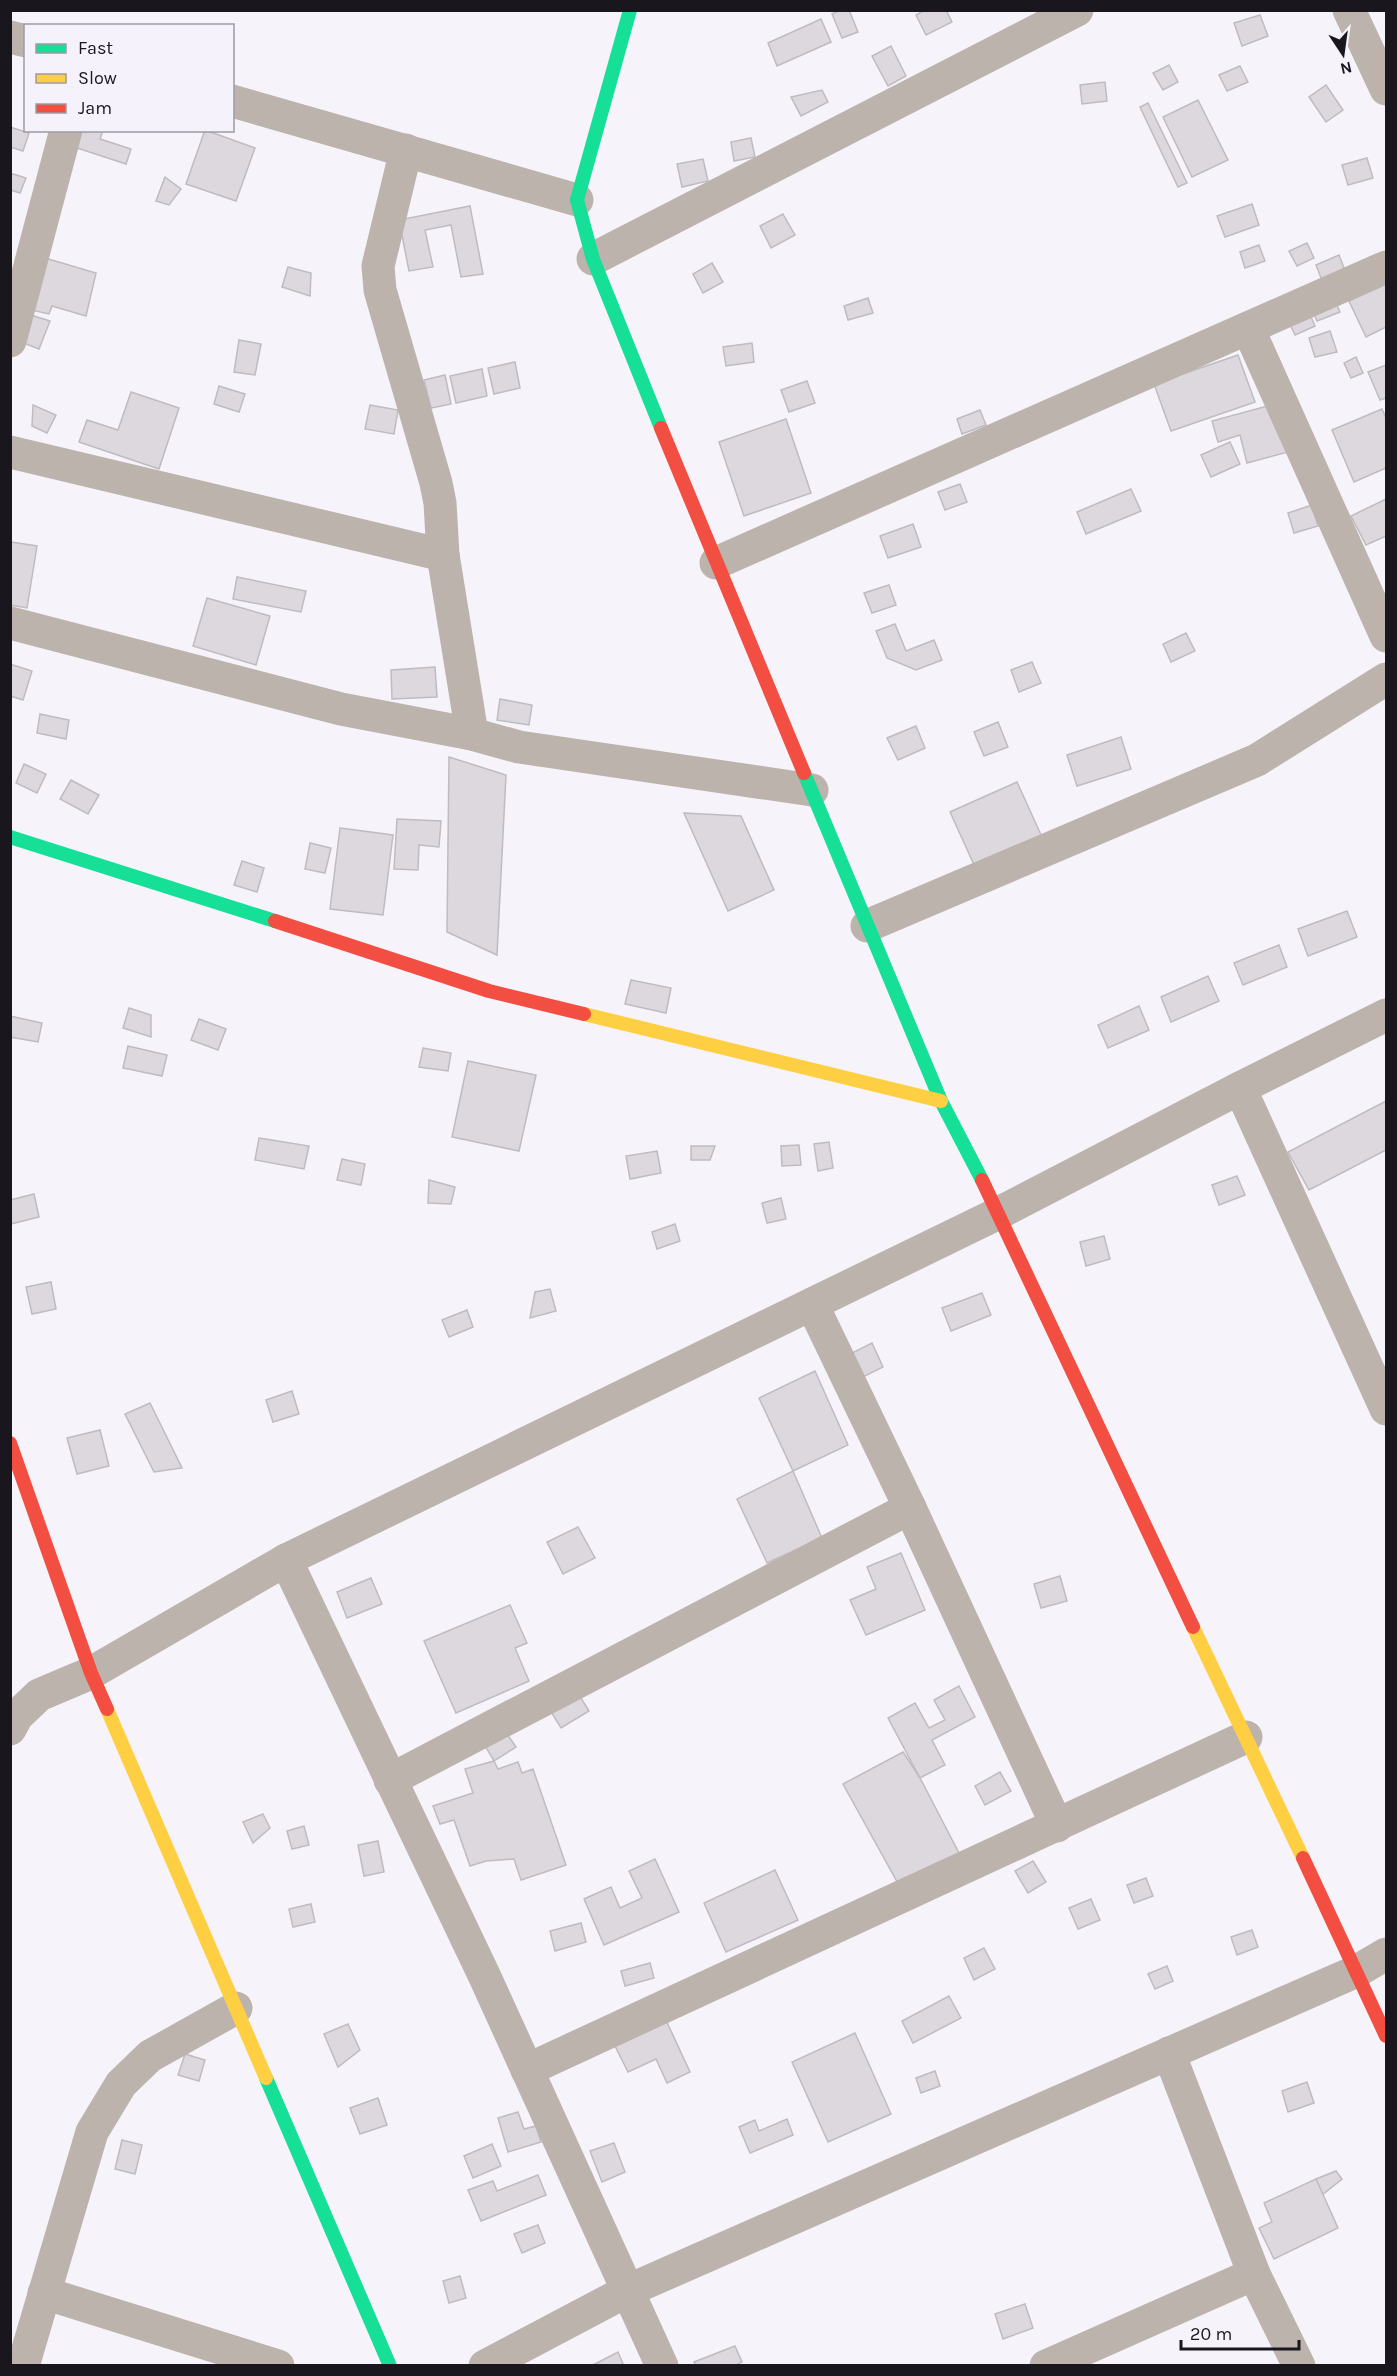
<svg xmlns="http://www.w3.org/2000/svg" width="1397" height="2376" viewBox="0 0 1397 2376" font-family="Karla,sans-serif">
<style>
.building{fill:#ddd8de;stroke:#bfbbc1;stroke-width:1.5}
.lines{fill:none;stroke-linecap:round;stroke-linejoin:round}
.street{stroke:#bdb3ad;stroke-width:33}
.fast{stroke:#16e098;stroke-width:14}
.slow{stroke:#ffcf43;stroke-width:14}
.jam{stroke:#f24e42;stroke-width:14}
</style>
<rect width="100%" height="100%" fill="#f6f4fa"/>
<g class="building">
<path d="M841,10H849L858,32L842,38L832,14Z"/>
<path d="M925,10H946L952,22L926,35L916,15Z"/>
<path d="M1260,15L1268,36L1242,46L1234,23Z"/>
<path d="M821,19L831,42L777,66L768,43Z"/>
<path d="M891,46L906,76L888,86L872,56Z"/>
<path d="M1169,65L1178,82L1163,90L1153,73Z"/>
<path d="M1240,66L1248,82L1227,91L1219,75Z"/>
<path d="M1105,82L1107,101L1082,104L1080,85Z"/>
<path d="M1326,85L1343,110L1326,122L1309,97Z"/>
<path d="M822,90L828,102L801,116L791,97Z"/>
<path d="M1198,100L1228,160L1192,177L1163,117Z"/>
<path d="M1148,103L1187,183L1178,187L1140,107Z"/>
<path d="M10,127L29,133L23,151L10,147Z"/>
<path d="M79,130H103L100,139L131,149L126,164L74,147Z"/>
<path d="M205,130L255,148L236,201L186,184Z"/>
<path d="M751,138L755,157L734,161L731,142Z"/>
<path d="M1367,158L1373,178L1348,185L1342,165Z"/>
<path d="M703,159L708,181L682,187L677,164Z"/>
<path d="M10,173L26,178L20,193L10,190Z"/>
<path d="M165,177L181,189L169,205L156,201Z"/>
<path d="M1252,204L1259,225L1225,237L1217,216Z"/>
<path d="M470,206L483,274L461,277L451,225L425,230L433,267L409,271L399,220Z"/>
<path d="M783,214L795,235L771,248L760,226Z"/>
<path d="M1307,243L1314,258L1297,266L1289,251Z"/>
<path d="M1259,245L1265,261L1245,268L1240,252Z"/>
<path d="M1339,255L1346,273L1323,283L1316,265Z"/>
<path d="M45,258L96,273L86,316L52,306L49,314L31,310Z"/>
<path d="M712,263L723,282L703,293L693,274Z"/>
<path d="M288,267L311,273L310,296L282,287Z"/>
<path d="M1386,284V327L1366,337L1349,301Z"/>
<path d="M868,298L873,313L848,320L844,306Z"/>
<path d="M1334,298L1340,312L1317,321L1312,309Z"/>
<path d="M1308,310L1315,326L1295,335L1287,318Z"/>
<path d="M31,315L50,321L39,349L21,342Z"/>
<path d="M1330,331L1337,352L1315,357L1309,338Z"/>
<path d="M239,340L261,344L255,375L234,372Z"/>
<path d="M752,343L754,362L726,366L723,347Z"/>
<path d="M1238,355L1255,402L1171,431L1154,384Z"/>
<path d="M1356,357L1363,373L1351,378L1344,363Z"/>
<path d="M515,362L520,388L494,394L488,368Z"/>
<path d="M1386,365V398L1380,400L1368,372Z"/>
<path d="M482,369L487,396L456,403L450,376Z"/>
<path d="M445,375L451,404L431,408L424,380Z"/>
<path d="M807,381L815,403L789,412L781,390Z"/>
<path d="M219,386L245,394L239,412L214,404Z"/>
<path d="M131,392L179,408L159,469L79,442L87,420L118,430Z"/>
<path d="M1275,404L1288,452L1247,463L1240,435L1218,442L1212,421Z"/>
<path d="M33,405L56,415L47,433L32,426Z"/>
<path d="M370,405L398,410L394,434L365,429Z"/>
<path d="M1382,409L1386,418V468L1354,482L1332,430Z"/>
<path d="M980,410L986,425L962,434L957,419Z"/>
<path d="M786,419L811,493L744,516L719,442Z"/>
<path d="M1230,442L1240,464L1211,477L1201,455Z"/>
<path d="M960,484L967,502L945,510L938,492Z"/>
<path d="M1131,489L1141,511L1086,534L1077,512Z"/>
<path d="M1386,499V536L1366,545L1351,516Z"/>
<path d="M1312,505L1318,526L1294,533L1288,513Z"/>
<path d="M913,524L921,547L888,558L880,536Z"/>
<path d="M11,542L37,546L27,608L10,605Z"/>
<path d="M237,577L306,591L301,612L233,599Z"/>
<path d="M889,585L896,605L872,613L864,593Z"/>
<path d="M207,598L270,616L256,665L193,646Z"/>
<path d="M895,624L906,651L934,640L942,660L916,670L887,658L876,631Z"/>
<path d="M1186,633L1195,651L1171,662L1163,644Z"/>
<path d="M1032,662L1041,683L1019,692L1011,670Z"/>
<path d="M10,664L32,671L23,700L10,696Z"/>
<path d="M435,667L437,697L392,699L391,670Z"/>
<path d="M500,699L532,705L529,725L497,720Z"/>
<path d="M40,714L69,720L66,739L37,733Z"/>
<path d="M998,722L1008,747L984,756L974,732Z"/>
<path d="M916,726L925,748L898,760L887,738Z"/>
<path d="M1121,737L1131,769L1077,786L1067,755Z"/>
<path d="M449,757L506,775L497,955L447,932Z"/>
<path d="M24,764L46,774L37,793L16,783Z"/>
<path d="M71,780L99,795L88,814L60,799Z"/>
<path d="M1017,782L1042,837L975,867L950,812Z"/>
<path d="M684,813L741,816L774,890L728,911Z"/>
<path d="M397,819L441,821L439,847L419,845L418,870L394,869Z"/>
<path d="M340,828L393,835L383,915L330,909Z"/>
<path d="M310,843L331,848L325,873L305,869Z"/>
<path d="M242,861L264,868L257,892L234,885Z"/>
<path d="M1347,911L1357,937L1308,956L1298,929Z"/>
<path d="M1279,945L1287,967L1243,985L1234,963Z"/>
<path d="M1208,976L1219,1001L1171,1022L1161,997Z"/>
<path d="M631,980L671,988L666,1013L625,1004Z"/>
<path d="M1139,1006L1149,1030L1108,1048L1098,1025Z"/>
<path d="M129,1008L151,1015V1037L123,1028Z"/>
<path d="M10,1016L42,1023L38,1042L10,1037Z"/>
<path d="M199,1019L226,1029L218,1050L191,1040Z"/>
<path d="M128,1046L167,1055L162,1076L123,1068Z"/>
<path d="M423,1048L451,1053L448,1071L419,1067Z"/>
<path d="M468,1061L536,1075L519,1151L452,1137Z"/>
<path d="M1386,1101V1150L1309,1190L1288,1152Z"/>
<path d="M259,1138L309,1146L304,1169L255,1160Z"/>
<path d="M829,1142L833,1168L818,1171L814,1144Z"/>
<path d="M799,1145L801,1165L782,1166L781,1146Z"/>
<path d="M691,1146H715L710,1160H691Z"/>
<path d="M657,1151L661,1173L630,1179L626,1156Z"/>
<path d="M342,1159L365,1164L361,1185L337,1180Z"/>
<path d="M1237,1176L1245,1195L1219,1205L1212,1185Z"/>
<path d="M429,1180L455,1187L451,1204L428,1203Z"/>
<path d="M34,1194L39,1217L11,1224L10,1200Z"/>
<path d="M781,1198L786,1219L767,1223L762,1203Z"/>
<path d="M675,1224L680,1241L657,1249L652,1232Z"/>
<path d="M1104,1236L1110,1259L1086,1266L1080,1242Z"/>
<path d="M51,1282L56,1309L32,1314L26,1287Z"/>
<path d="M550,1289L556,1311L530,1318L535,1292Z"/>
<path d="M982,1293L991,1315L951,1331L942,1308Z"/>
<path d="M467,1310L473,1327L449,1337L442,1320Z"/>
<path d="M872,1343L883,1367L859,1379L848,1355Z"/>
<path d="M815,1371L848,1445L793,1471L759,1398Z"/>
<path d="M292,1391L299,1414L273,1422L266,1400Z"/>
<path d="M150,1403L182,1468L154,1472L125,1414Z"/>
<path d="M100,1430L109,1466L77,1474L67,1438Z"/>
<path d="M793,1471L822,1538L767,1563L737,1499Z"/>
<path d="M578,1527L595,1558L563,1574L547,1542Z"/>
<path d="M901,1553L925,1610L866,1635L850,1600L876,1589L867,1567Z"/>
<path d="M1060,1576L1067,1601L1041,1608L1034,1584Z"/>
<path d="M371,1578L382,1604L347,1618L337,1592Z"/>
<path d="M510,1605L527,1643L515,1648L529,1681L456,1713L424,1641Z"/>
<path d="M959,1686L975,1717L932,1740L945,1765L920,1778L888,1718L915,1703L929,1728L945,1720L934,1700Z"/>
<path d="M578,1693L589,1711L561,1728L550,1710Z"/>
<path d="M505,1731L516,1747L494,1761L484,1744Z"/>
<path d="M903,1752L920,1778L960,1855L900,1887L843,1784Z"/>
<path d="M494,1761L498,1769L518,1762L522,1773L533,1769L566,1865L521,1880L514,1859L486,1861L470,1866L454,1820L440,1824L433,1806L473,1793L465,1769Z"/>
<path d="M1000,1772L1011,1791L985,1805L975,1786Z"/>
<path d="M263,1814L270,1828L253,1843L243,1822Z"/>
<path d="M304,1826L309,1845L292,1849L287,1831Z"/>
<path d="M378,1841L384,1872L364,1876L358,1845Z"/>
<path d="M655,1859L679,1912L604,1945L584,1899L611,1887L620,1908L642,1898L629,1871Z"/>
<path d="M1033,1861L1046,1882L1028,1893L1015,1871Z"/>
<path d="M775,1870L798,1920L726,1952L704,1903Z"/>
<path d="M1146,1878L1153,1896L1134,1903L1127,1885Z"/>
<path d="M1091,1899L1100,1920L1078,1929L1069,1908Z"/>
<path d="M311,1904L315,1922L293,1927L289,1909Z"/>
<path d="M581,1923L586,1942L555,1951L550,1931Z"/>
<path d="M1252,1930L1258,1947L1237,1955L1231,1937Z"/>
<path d="M984,1948L995,1969L974,1980L964,1958Z"/>
<path d="M650,1963L654,1978L625,1986L621,1971Z"/>
<path d="M1167,1966L1173,1981L1155,1989L1148,1974Z"/>
<path d="M949,1996L961,2018L913,2043L902,2021Z"/>
<path d="M665,2018L690,2072L667,2083L656,2059L628,2072L613,2042Z"/>
<path d="M348,2024L360,2050L338,2067L324,2034Z"/>
<path d="M855,2033L891,2114L828,2142L792,2062Z"/>
<path d="M185,2054L205,2060L199,2081L178,2075Z"/>
<path d="M935,2071L940,2086L921,2093L916,2078Z"/>
<path d="M1307,2082L1314,2103L1288,2112L1282,2091Z"/>
<path d="M378,2098L387,2125L360,2134L350,2108Z"/>
<path d="M518,2112L524,2129L536,2126L541,2142L508,2152L498,2118Z"/>
<path d="M787,2119L793,2135L750,2153L739,2127L755,2120L759,2131Z"/>
<path d="M122,2140L142,2145L135,2174L115,2169Z"/>
<path d="M614,2143L625,2172L602,2182L590,2151Z"/>
<path d="M492,2144L501,2166L473,2178L464,2156Z"/>
<path d="M1336,2171L1342,2179L1322,2195L1316,2179Z"/>
<path d="M538,2175L546,2195L481,2221L468,2190L493,2181L497,2191Z"/>
<path d="M1316,2179L1338,2228L1274,2259L1259,2228L1272,2222L1264,2203Z"/>
<path d="M538,2225L545,2243L522,2253L514,2234Z"/>
<path d="M460,2276L466,2298L449,2303L443,2281Z"/>
<path d="M1025,2304L1033,2328L1003,2339L995,2314Z"/>
<path d="M735,2346L742,2362L734,2366H696L694,2362Z"/>
<path d="M618,2352L624,2366H591Z"/>
</g>
<g class="lines">
<g class="street">
<path d="M1349,10L1386,89"/>
<path d="M10,37L26,41"/>
<path d="M232,101L577,200"/>
<path d="M406,150L378,266L380,290L436,483L440,503L443,555L472,734"/>
<path d="M593,259L1077,10"/>
<path d="M1248,328L1386,636"/>
<path d="M10,341L66,130"/>
<path d="M10,452L443,555"/>
<path d="M716,563L1386,267"/>
<path d="M10,623L341,709L472,734L519,747L812,790"/>
<path d="M867,926L1257,760L1386,679"/>
<path d="M1240,1088L1386,1409"/>
<path d="M812,1304L910,1508L1057,1826"/>
<path d="M286,1560L484,1975L662,2366"/>
<path d="M10,1729L17,1716L39,1695L91,1673L286,1560L999,1213L1240,1088L1386,1015"/>
<path d="M390,1780L910,1508"/>
<path d="M1169,2053L1254,2274L1299,2366"/>
<path d="M527,2070L1246,1737"/>
<path d="M44,2293L278,2366"/>
<path d="M23,2366L92,2132L121,2084L150,2056L236,2008"/>
<path d="M485,2366L629,2290L1357,1971L1386,1954"/>
<path d="M1046,2366L1254,2274"/>
</g>
<g class="fast">
<path d="M630,10L577,200L593,259L661,428"/>
<path d="M804,773L941,1101L982,1180"/>
<path d="M10,837L275,921"/>
<path d="M266,2078L390,2366"/>
</g>
<g class="slow">
<path d="M584,1014L941,1101"/>
<path d="M1193,1627L1303,1858"/>
<path d="M107,1709L266,2078"/>
</g>
<g class="jam">
<path d="M661,428L804,773"/>
<path d="M275,921L489,991L584,1014"/>
<path d="M982,1180L1193,1627"/>
<path d="M10,1443L91,1673L107,1709"/>
<path d="M1303,1858L1386,2036"/>
</g>
</g>
<rect width="1397" height="2376" fill="none" stroke="#19161e" stroke-width="24"/>
<rect x="24" y="24" width="210" height="108" fill="#f5f2fc" stroke="#9d9aa3" stroke-width="1.5"/>
<rect x="36" y="44" width="30" height="9" fill="#16e098" stroke="#9d9aa3" stroke-width="1.5"/>
<text x="78" y="54" font-size="18" fill="#19161e">Fast</text>
<rect x="36" y="74" width="30" height="9" fill="#ffcf43" stroke="#9d9aa3" stroke-width="1.5"/>
<text x="78" y="84" font-size="18" fill="#19161e">Slow</text>
<rect x="36" y="104" width="30" height="9" fill="#f24e42" stroke="#9d9aa3" stroke-width="1.5"/>
<text x="78" y="114" font-size="18" fill="#19161e">Jam</text>
<g transform="translate(1343 54) rotate(167)" stroke="#f5f2fc" stroke-width="4.5" paint-order="stroke">
<path d="M0-4.5L10 22L0 15L-10 22Z" fill="#19161e"/>
<text y="-9" font-size="16" font-weight="bold" text-anchor="middle" fill="#19161e">N</text>
</g>
<path d="M1181 2340v9h118v-9" fill="none" stroke="#19161e" stroke-width="3"/>
<text x="1190" y="2340" font-size="18" fill="#19161e" stroke="#f5f2fc" stroke-width="4.5" paint-order="stroke">20 m</text>
</svg>
